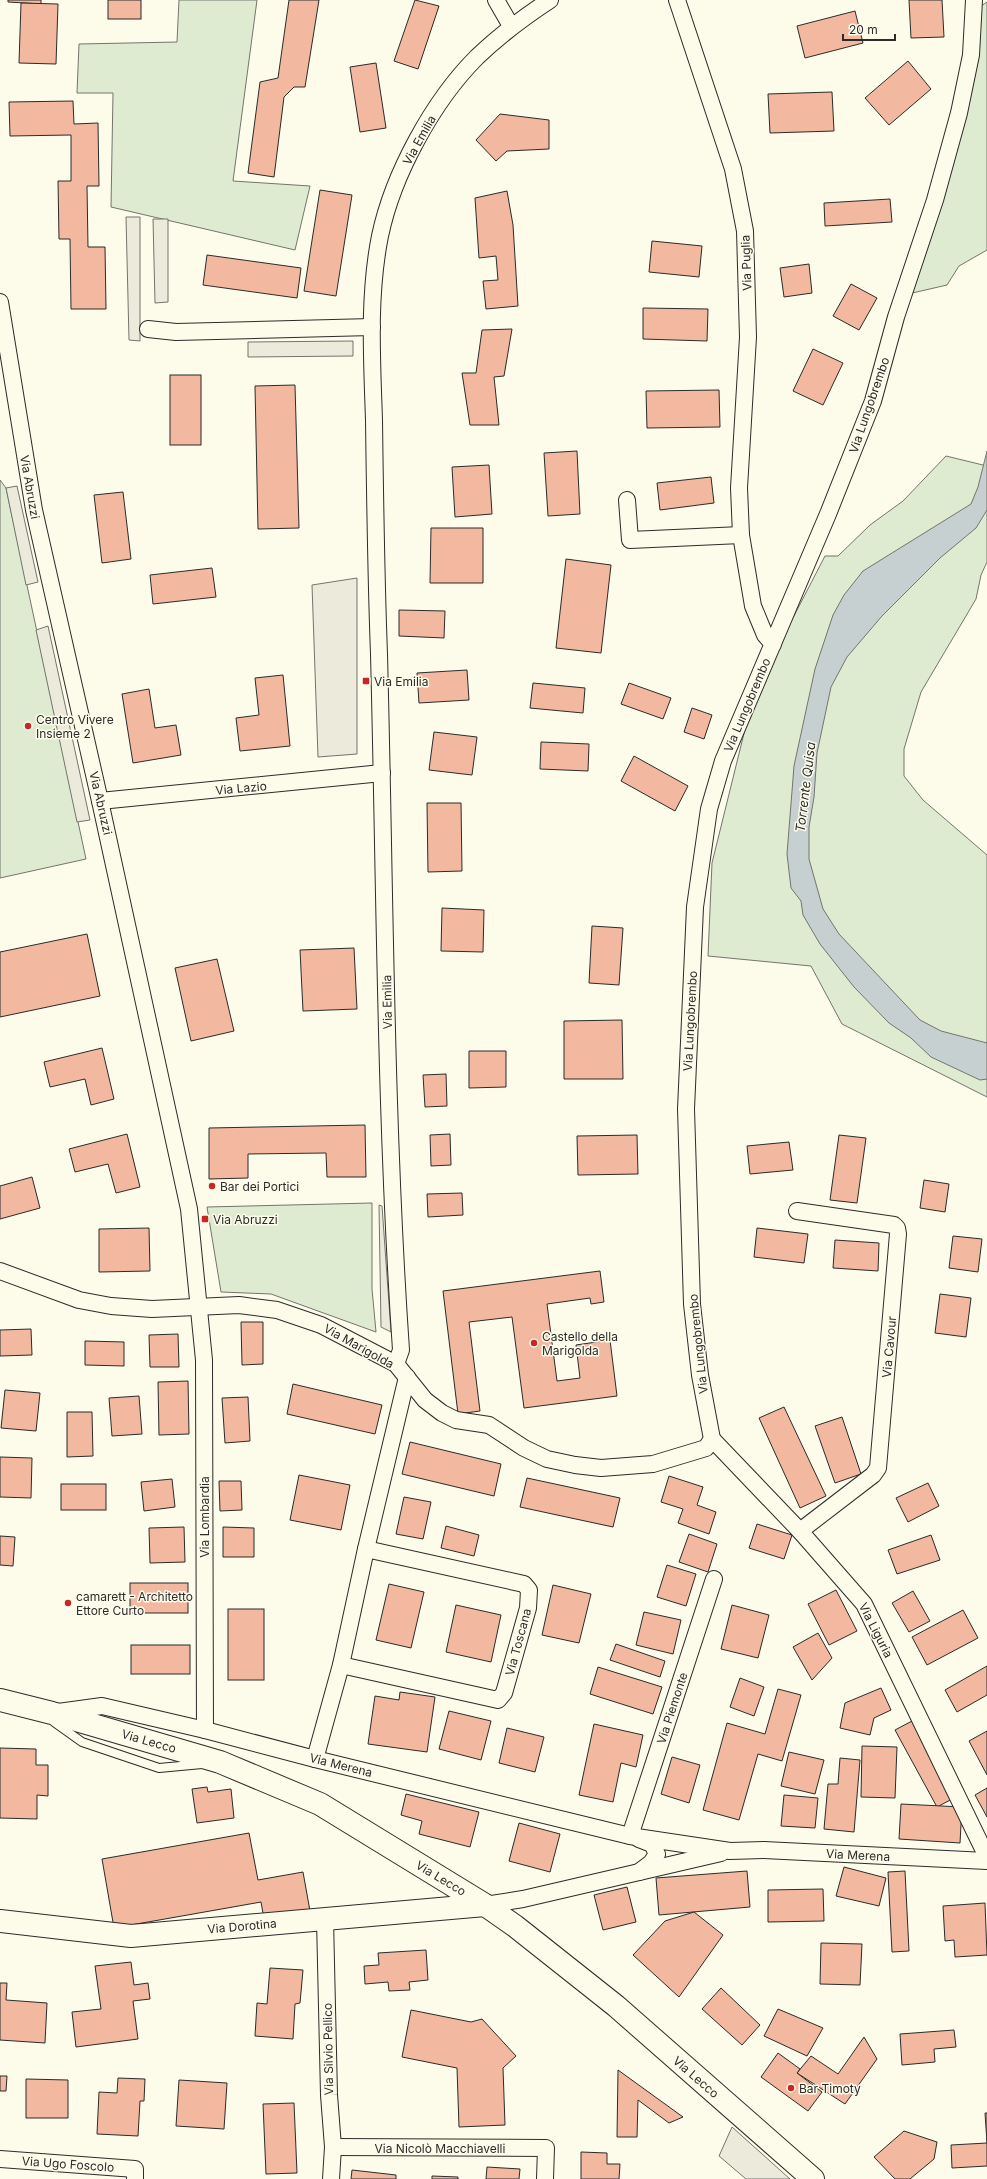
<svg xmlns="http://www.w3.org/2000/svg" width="987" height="2179" viewBox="0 0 987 2179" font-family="Inter,sans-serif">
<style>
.green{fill:#deebd1;stroke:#74746e}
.parking{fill:#eceadb;stroke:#74746e}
.water{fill:#c7d0d0;stroke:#74746e}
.building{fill:#f2b8a0;stroke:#2b2b2b}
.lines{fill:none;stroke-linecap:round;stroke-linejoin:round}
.service-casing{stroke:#2b2b2b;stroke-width:10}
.minor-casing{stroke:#2b2b2b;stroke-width:18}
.secondary-casing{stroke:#2b2b2b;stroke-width:24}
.service{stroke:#fdfbea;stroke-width:8}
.minor{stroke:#fdfbea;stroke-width:16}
.secondary{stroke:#fdfbea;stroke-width:22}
.poi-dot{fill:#c62828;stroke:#fdfbea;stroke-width:1.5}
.labels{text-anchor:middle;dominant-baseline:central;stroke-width:3;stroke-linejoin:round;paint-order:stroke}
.street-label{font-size:12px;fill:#2b2b2b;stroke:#fdfbea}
.poi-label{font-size:12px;fill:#2b2b2b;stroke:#fdfbea;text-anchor:start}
.water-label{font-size:13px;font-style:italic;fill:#2b2b2b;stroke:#fdfbea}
</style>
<rect width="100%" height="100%" fill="#fdfbea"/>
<g class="green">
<path d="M179,0H257L233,181L310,186L295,250L111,207L113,93H77L79,44L177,42Z"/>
<path d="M987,2V250L959,266L947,285L908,294L978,8Z"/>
<path d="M946,456L987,466V562L981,575L976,599L921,692L904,749V776L923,800L987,855V1097L842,1024L811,966L708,956L712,863L754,693L825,556H838L870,525L903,501Z"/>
<path d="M0,480L6,488L86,859L0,878Z"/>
<path d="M372,1203V1289L376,1332L271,1294L221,1292L207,1207Z"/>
</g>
<g class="parking">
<path d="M126,217H140V341L129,340Z"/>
<path d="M153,219H168V302L155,303Z"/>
<path d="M353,341V356L248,357V342Z"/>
<path d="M17,486L38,582L26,585L6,488Z"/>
<path d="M357,578V754L318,757L312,585Z"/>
<path d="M48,626L90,820L77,822L36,630Z"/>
<path d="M379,1205L382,1206L391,1332L381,1327Z"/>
<path d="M732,2127L790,2179H746L719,2156Z"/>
</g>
<path class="water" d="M987,451V510L976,528L940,558L882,616L847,657L831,687L817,753L814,797L809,827V859L823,909L839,934L920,1020L941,1031L987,1043V1079L980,1080L931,1057L911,1038L889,1023L854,987L820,944L803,915L801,901L791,888L787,854L794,766L815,669L833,615L844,595L863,571L971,504L978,487Z"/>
<g class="building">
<path d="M8,0H41V4L8,2Z"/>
<rect x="108" y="0" width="33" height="19"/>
<path d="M289,0H319L305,87H294L284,97L274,177L248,173L260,82L278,78Z"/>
<path d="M415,0L439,6L418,69L394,61Z"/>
<path d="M909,0H942L944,37L911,38Z"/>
<path d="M21,3L58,4L56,64L19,63Z"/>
<path d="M855,11L863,43L805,58L797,26Z"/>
<path d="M908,61L931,89L889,125L865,98Z"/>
<path d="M376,63L386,128L360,132L350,67Z"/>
<path d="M832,92L834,131L770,133L768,94Z"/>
<path d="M73,101L74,124L98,123L99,186H87L88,247H105L106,309H71L70,239H59L58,181H71V135L10,136L9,102Z"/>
<path d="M500,114L549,120V149L507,151L496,161L476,140Z"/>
<path d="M320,190L352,195L336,296L304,291Z"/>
<path d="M507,191L513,225L518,306L486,309L483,281L498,280L496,256L479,258L475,198Z"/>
<path d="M890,199L892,222L825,226L824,203Z"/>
<path d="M652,241L702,246L699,277L649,272Z"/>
<path d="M207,255L301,268L297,298L203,285Z"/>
<path d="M809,264L812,293L784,297L780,268Z"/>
<path d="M851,284L877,298L859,330L833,316Z"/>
<path d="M643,308L708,309L707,341L643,339Z"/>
<path d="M512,329L504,376L494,377L499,425H470L462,373H476L482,330Z"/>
<path d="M813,349L843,363L823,405L793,391Z"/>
<rect x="170" y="375" width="31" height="70"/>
<path d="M295,385L299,528L258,529L255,386Z"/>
<path d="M719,390L720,427L647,428L646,391Z"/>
<path d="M577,451L580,514L548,516L544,453Z"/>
<path d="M489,465L492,514L455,517L452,467Z"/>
<path d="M711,477L714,503L660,510L657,483Z"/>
<path d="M123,492L131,559L102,563L94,495Z"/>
<path d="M431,528H483V583H430Z"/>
<path d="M566,559L611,565L601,653L556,648Z"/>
<path d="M212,568L216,597L153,604L150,575Z"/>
<path d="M399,610L445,611L444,638L399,636Z"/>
<path d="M467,670L469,700L419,703L417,673Z"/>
<path d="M283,675L290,746L240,751L236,718L259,715L255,678Z"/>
<path d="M533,683L585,688L583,713L530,708Z"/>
<path d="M629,683L671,698L663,719L621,704Z"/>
<path d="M149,689L155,728L176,725L181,755L133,763L122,694Z"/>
<path d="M692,708L712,715L704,739L684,732Z"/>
<path d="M434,732L477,737L472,775L429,770Z"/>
<path d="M541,742L589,744L588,771L540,769Z"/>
<path d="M634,756L688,786L675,811L621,781Z"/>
<path d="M427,803H461L462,871L428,872Z"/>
<path d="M442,908L484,910L483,952L441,951Z"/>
<path d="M592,926L623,928L619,985L589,983Z"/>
<path d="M87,934L100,996L0,1017V952Z"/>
<path d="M354,948L357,1009L303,1011L300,950Z"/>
<path d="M217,959L234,1031L191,1041L175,968Z"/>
<path d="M622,1020L623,1079H564V1021Z"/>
<path d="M102,1048L114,1099L91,1105L85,1079L50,1087L44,1062Z"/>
<path d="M469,1051H506V1087L469,1088Z"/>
<path d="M446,1074L447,1106L425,1107L423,1075Z"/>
<path d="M365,1125L366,1177H327L326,1153L248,1154V1178L209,1179V1128Z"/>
<path d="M127,1134L140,1187L116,1193L108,1164L75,1172L69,1149Z"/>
<path d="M450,1134L451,1165L431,1166L430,1135Z"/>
<path d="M637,1135L638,1174L578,1175L577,1136Z"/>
<path d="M839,1135L866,1138L857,1203L830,1200Z"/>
<path d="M789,1142L793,1170L750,1174L747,1146Z"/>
<path d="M32,1177L40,1208L0,1219V1186Z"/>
<path d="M924,1180L949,1184L945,1212L920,1208Z"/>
<path d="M462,1193L463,1215L428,1217L427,1194Z"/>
<path d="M149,1228L150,1271L99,1272V1229Z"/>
<path d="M757,1228L808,1234L804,1263L754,1257Z"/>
<path d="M953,1236L982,1239L978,1272L949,1268Z"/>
<path d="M835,1240L879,1243L878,1271L833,1268Z"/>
<path d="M600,1271L604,1302L591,1304L590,1298L547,1304L557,1381L580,1378L576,1345L610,1340L617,1396L524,1408L512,1317L469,1322L480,1411L458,1414L443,1291Z"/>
<path d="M940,1294L971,1298L966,1337L935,1333Z"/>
<path d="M241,1322H263V1364L242,1365Z"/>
<path d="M31,1329L32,1355L0,1356V1330Z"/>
<path d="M178,1334L179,1367H150L149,1335Z"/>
<path d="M85,1341L124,1342V1366L85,1365Z"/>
<path d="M188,1381L189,1434L159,1435L158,1382Z"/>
<path d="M293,1384L382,1405L375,1434L287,1414Z"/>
<path d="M5,1390L40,1393L36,1431L1,1428Z"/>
<path d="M139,1396L142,1434L112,1436L109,1398Z"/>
<path d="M248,1397L250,1441L225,1443L222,1398Z"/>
<path d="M784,1407L826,1496L800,1508L759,1418Z"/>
<path d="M67,1412H92L93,1456L67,1457Z"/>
<path d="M842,1417L861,1474L835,1483L815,1426Z"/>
<path d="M410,1442L501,1464L494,1496L402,1474Z"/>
<path d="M0,1457L32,1458L31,1498L0,1497Z"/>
<path d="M299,1475L350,1485L341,1530L290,1520Z"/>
<path d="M669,1476L703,1487L697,1505L716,1512L709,1534L678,1523L683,1509L661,1502Z"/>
<path d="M527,1478L620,1498L613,1527L520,1507Z"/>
<path d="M172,1479L175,1507L144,1511L141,1482Z"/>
<path d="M219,1481H241L242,1510L220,1511Z"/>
<path d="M928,1483L939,1506L908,1522L896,1498Z"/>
<rect x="61" y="1484" width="45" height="26"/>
<path d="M404,1497L431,1502L423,1539L396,1534Z"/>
<path d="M757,1524L792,1535L784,1559L749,1548Z"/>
<path d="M446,1526L479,1535L474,1556L441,1548Z"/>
<path d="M184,1527L185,1562L150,1563L149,1528Z"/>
<path d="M223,1527L254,1528V1557H223Z"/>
<path d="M689,1534L717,1544L708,1572L679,1562Z"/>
<path d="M931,1535L940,1560L897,1574L888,1550Z"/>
<path d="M0,1536L15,1537L13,1566L0,1565Z"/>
<path d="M667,1565L696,1574L686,1606L657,1597Z"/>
<rect x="130" y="1583" width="58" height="30"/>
<path d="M389,1584L424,1592L411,1648L376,1640Z"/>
<path d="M553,1585L591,1594L579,1643L542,1635Z"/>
<path d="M836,1590L857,1631L829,1645L808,1604Z"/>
<path d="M913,1591L930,1621L909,1632L892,1603Z"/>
<path d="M456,1605L501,1615L491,1662L446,1652Z"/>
<path d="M732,1605L769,1615L758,1658L721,1649Z"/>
<rect x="228" y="1609" width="36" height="71"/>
<path d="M963,1610L978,1638L927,1665L912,1637Z"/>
<path d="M644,1612L681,1620L673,1654L636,1645Z"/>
<path d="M818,1633L832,1658L812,1680L793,1647Z"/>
<path d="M616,1644L665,1661L660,1677L610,1660Z"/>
<rect x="131" y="1645" width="59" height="29"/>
<path d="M987,1666V1695L957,1712L945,1690Z"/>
<path d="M598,1667L662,1687L653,1714L590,1694Z"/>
<path d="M740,1678L764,1687L754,1716L730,1707Z"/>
<path d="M881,1688L891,1710L874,1718L870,1735L840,1728L845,1703Z"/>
<path d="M778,1689L801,1695L782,1761L758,1754L739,1820L703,1810L727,1723L765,1734Z"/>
<path d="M400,1692L435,1697L427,1752L368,1744L375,1696L399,1700Z"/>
<path d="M449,1711L491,1721L481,1760L439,1749Z"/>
<path d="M912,1721L954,1798L937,1807L895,1730Z"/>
<path d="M594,1724L643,1735L636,1767L621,1763L613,1802L579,1795Z"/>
<path d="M507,1728L544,1737L535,1772L499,1763Z"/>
<path d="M987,1731V1775L969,1741Z"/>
<path d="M862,1746L897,1747L895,1798L861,1797Z"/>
<path d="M0,1748L36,1749V1765H48V1796L37,1795V1819L0,1818Z"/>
<path d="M789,1752L824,1760L815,1794L781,1786Z"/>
<path d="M672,1757L700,1765L689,1803L661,1794Z"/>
<path d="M840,1758L860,1760L854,1832L824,1829L828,1784H838Z"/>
<path d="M207,1787L208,1792L231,1789L234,1818L197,1823L192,1789Z"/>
<path d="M987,1788V1817L975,1795Z"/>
<path d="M406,1794L479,1812L470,1847L419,1834L422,1821L401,1815Z"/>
<path d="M784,1795L818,1798L815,1828L781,1826Z"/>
<path d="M901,1804L962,1807L960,1843L899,1839Z"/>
<path d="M519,1823L560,1834L550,1872L509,1861Z"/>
<path d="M249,1833L258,1880L303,1872L310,1911L264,1919L261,1902L114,1928L102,1859Z"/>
<path d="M844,1867L886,1878L879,1906L836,1896Z"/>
<path d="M747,1871L750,1907L659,1915L656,1878Z"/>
<path d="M905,1871L909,1951L892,1952L888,1872Z"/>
<path d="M627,1887L636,1922L603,1930L594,1895Z"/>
<path d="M823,1889L824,1921L768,1922V1890Z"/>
<path d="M985,1903L987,1955L955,1957L954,1940L945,1941L943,1906Z"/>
<path d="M694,1912L723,1935L679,1997L633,1955L665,1921Z"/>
<path d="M821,1943L862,1944L860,1985L820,1984Z"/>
<path d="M426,1950L428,1980L409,1982L410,1990L389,1991L388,1982L365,1984L364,1966L379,1965L378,1953Z"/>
<path d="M131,1962L134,1985L148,1983L150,1999L133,2001L138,2039L76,2047L72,2012L101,2009L95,1966Z"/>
<path d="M270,1968L303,1970L300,2003L295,2004L293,2039L255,2036L257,2003L267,2004Z"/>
<path d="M0,1983H7L6,2000L47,2003L45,2043L0,2040Z"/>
<path d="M721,1988L760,2025L742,2045L702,2009Z"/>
<path d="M778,2009L823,2028L807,2056L764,2036Z"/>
<path d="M411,2010L471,2022L482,2019L516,2056L503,2068L505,2125L459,2127L457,2068L402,2057Z"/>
<path d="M954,2030L956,2047L934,2049L935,2062L902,2065L900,2034Z"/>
<path d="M864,2037L877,2059L845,2104L797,2073L811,2056L838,2074Z"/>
<path d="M778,2053L800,2069L797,2073L822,2092L808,2111L761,2077Z"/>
<path d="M618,2070L683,2117L669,2123L638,2100L637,2137H617Z"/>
<path d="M0,2076H7L6,2091H0Z"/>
<path d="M118,2078L145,2079L144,2101H140L138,2136L97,2134L99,2092L117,2093Z"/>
<path d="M26,2079L68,2080V2118H26Z"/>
<path d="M179,2080L227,2083L224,2129L176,2126Z"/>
<path d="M294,2103L297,2173L266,2174L263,2104Z"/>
<path d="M985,2113H987V2166L952,2168L951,2145L987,2143Z"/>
<path d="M904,2131L937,2142L934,2159L910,2179H895L874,2157Z"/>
<path d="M581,2152L607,2153V2164H620L619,2179H581Z"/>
<path d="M487,2167L520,2169L519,2179H486Z"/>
<path d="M352,2170L396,2175V2179H351Z"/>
<path d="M432,2176L458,2177V2179H432Z"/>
</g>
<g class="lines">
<defs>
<path id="service" d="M54,1722L82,1742L159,1768L202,1764"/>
<g id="minor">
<path d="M496,0L511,26"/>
<path d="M677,0L733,169L745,231L748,337L739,488L741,535L753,606L765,635L773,644"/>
<path d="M0,302L34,510L100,801L189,1209L204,1360L205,1730"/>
<path d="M148,329L176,332L372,327"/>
<path d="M627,500L630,540L741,535"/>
<path d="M100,801L382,773"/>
<path d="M797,1211L894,1225L897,1228L898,1234L878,1468L873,1475L800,1531"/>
<path d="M0,1271L79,1300L111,1306L152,1309L239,1305L277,1310L321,1325L396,1364L425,1400L442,1413L456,1420L489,1425L524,1448L547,1459L575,1465L601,1468L653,1464L706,1448L712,1439"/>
<path d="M396,1364L401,1350C385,1118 385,886 379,654C376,576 375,498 374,420C372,359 368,296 380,236C393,174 433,101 477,57C500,35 524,17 550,0"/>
<path d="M712,1439L700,1375L692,1304L686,1109L695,907L709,809L723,761L828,514L873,401L896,317L935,200L959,113L971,55L974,0"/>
<path d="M712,1439L800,1531L864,1604L987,1857"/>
<path d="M341,1665L498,1700L504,1693L528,1608L529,1590L524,1584L366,1549"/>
<path d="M58,1712L102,1706L205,1730L315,1759L630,1836L730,1851L764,1850L987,1861"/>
<path d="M315,1759L341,1665L366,1549L407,1377"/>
<path d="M630,1836L714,1579"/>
<path d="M639,1872L651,1863L657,1854L652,1844L639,1839"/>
<path d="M485,1905L523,1899L721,1853"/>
<path d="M325,1919L329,2095L333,2147L331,2179"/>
<path d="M333,2147L546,2148L545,2179"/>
<path d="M0,2159L135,2169V2179"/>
</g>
<g id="secondary">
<path d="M0,1700L52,1713L220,1762L320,1804L485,1905L515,1926L616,2006L813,2179"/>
<path d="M0,1921L131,1936L485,1905"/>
</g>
</defs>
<use href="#service" class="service-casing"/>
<use href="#minor" class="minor-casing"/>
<use href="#secondary" class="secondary-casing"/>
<use href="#service" class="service"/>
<use href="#minor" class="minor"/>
<use href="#secondary" class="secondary"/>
</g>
<g class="poi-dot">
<rect x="362" y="677" width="8" height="8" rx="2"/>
<circle cx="28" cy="726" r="4"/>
<circle cx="212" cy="1186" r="4"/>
<rect x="201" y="1215" width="8" height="8" rx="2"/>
<circle cx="534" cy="1343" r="4"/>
<circle cx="68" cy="1603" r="4"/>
<circle cx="791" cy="2088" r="4"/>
</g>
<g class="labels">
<g class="street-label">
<text transform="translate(419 140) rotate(-61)">Via Emilia</text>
<text transform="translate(746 263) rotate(-92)">Via Puglia</text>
<text transform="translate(869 405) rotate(-71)">Via Lungobrembo</text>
<text transform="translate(30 487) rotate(80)">Via Abruzzi</text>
<text transform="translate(747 705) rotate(-67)">Via Lungobrembo</text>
<text transform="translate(241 788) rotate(-5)">Via Lazio</text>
<text transform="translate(101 803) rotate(77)">Via Abruzzi</text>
<text transform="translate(387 1002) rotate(-91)">Via Emilia</text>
<text transform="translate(690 1021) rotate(-87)">Via Lungobrembo</text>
<text transform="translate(698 1344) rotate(-96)">Via Lungobrembo</text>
<text transform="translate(359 1346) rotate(29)">Via Marigolda</text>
<text transform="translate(889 1347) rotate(-85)">Via Cavour</text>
<text transform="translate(204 1517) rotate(-90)">Via Lombardia</text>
<text transform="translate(876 1630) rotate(63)">Via Liguria</text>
<text transform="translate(518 1642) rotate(-75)">Via Toscana</text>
<text transform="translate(672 1708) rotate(-72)">Via Piemonte</text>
<text transform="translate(149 1741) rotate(16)">Via Lecco</text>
<text transform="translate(341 1765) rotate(14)">Via Merena</text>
<text transform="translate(858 1855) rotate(3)">Via Merena</text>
<text transform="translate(441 1878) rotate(31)">Via Lecco</text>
<text transform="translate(242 1926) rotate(-5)">Via Dorotina</text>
<text transform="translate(328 2049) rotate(-91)">Via Silvio Pellico</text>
<text transform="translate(696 2077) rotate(41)">Via Lecco</text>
<text x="440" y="2148">Via Nicolò Macchiavelli</text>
<text transform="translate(68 2164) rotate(4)">Via Ugo Foscolo</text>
</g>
<g class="poi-label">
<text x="374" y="681">Via Emilia</text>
<text x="36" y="719">Centro Vivere<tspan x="36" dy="14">Insieme 2</tspan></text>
<text x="220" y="1186">Bar dei Portici</text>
<text x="213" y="1219">Via Abruzzi</text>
<text x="542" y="1336">Castello della<tspan x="542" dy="14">Marigolda</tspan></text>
<text x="76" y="1596">camarett - Architetto<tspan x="76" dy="14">Ettore Curto</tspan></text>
<text x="799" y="2088">Bar Timoty</text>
</g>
<g class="water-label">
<text transform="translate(805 787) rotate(-83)">Torrente Quisa</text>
</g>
</g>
<path d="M843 34v6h52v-6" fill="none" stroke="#2b2b2b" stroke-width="2"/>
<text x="849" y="34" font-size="12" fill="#2b2b2b" stroke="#fdfbea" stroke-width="3" paint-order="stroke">20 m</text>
</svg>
